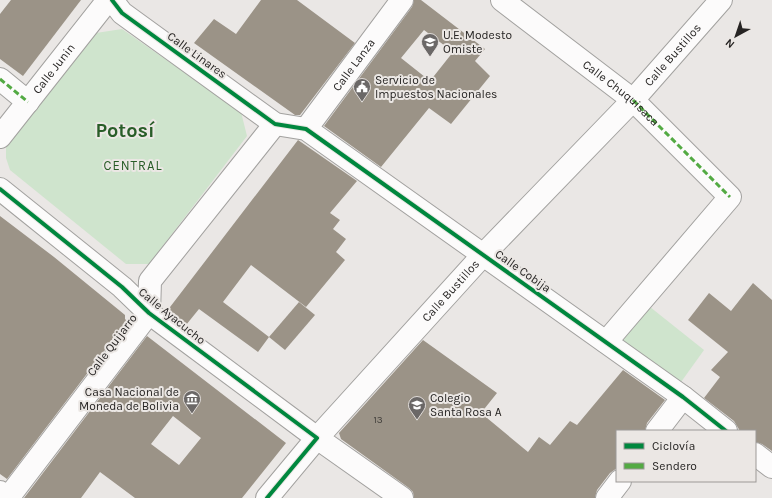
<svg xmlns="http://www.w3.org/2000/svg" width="772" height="498" viewBox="0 0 772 498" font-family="Karla,sans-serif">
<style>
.green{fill:#cfe4cd}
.building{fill:#9b9387;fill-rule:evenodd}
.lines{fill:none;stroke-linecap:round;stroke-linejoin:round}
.minor-casing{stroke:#a2a19f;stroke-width:24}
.major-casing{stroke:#a2a19f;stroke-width:24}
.minor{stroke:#fcfbfb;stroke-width:22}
.major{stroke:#fcfbfb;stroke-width:22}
.quiet{stroke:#53aa43;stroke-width:3;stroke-dasharray:6 3;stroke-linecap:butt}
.cycleway-casing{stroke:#ebe7e4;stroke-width:6}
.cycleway{stroke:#00873e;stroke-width:4}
.labels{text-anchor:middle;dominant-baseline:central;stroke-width:4;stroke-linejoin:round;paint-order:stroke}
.number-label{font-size:10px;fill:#43403c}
.poi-label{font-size:12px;fill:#262423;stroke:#ebe7e4;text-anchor:start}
.street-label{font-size:12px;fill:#262423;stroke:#ebe7e4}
.neighbourhood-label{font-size:13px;letter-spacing:1px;fill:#295d28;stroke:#ebe7e4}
.town-label{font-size:20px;font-weight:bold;fill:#295d28;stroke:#ebe7e4}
</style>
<rect width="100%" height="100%" fill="#eae7e5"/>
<g class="green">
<path d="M122,29L241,112L247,136L149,264H126L10,170L6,158V147L96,33Z"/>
<path d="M640,299L704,350L681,382L610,334Z"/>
</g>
<g class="building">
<path d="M11,0H81L23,76L0,59V14Z"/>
<path d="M261,0H297L355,43L300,115H295L194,43L214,19L236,34Z"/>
<path d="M414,0H421L485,49L475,61L490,76L451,124L429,108L381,167L324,126L412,7ZM424,30L453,52L430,81L401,58Z"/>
<path d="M298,140L357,181L330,213L340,220L333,229L346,239L336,252L345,260L306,307L251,265L223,302L269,337L258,352L199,309L186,325L167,311Z"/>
<path d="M0,216L54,257L125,315V319L127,321L7,479L0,474Z"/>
<path d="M753,283L772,300V451L762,444L755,442V431H740L734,421L704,398L720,377L711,370L728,352L688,320L709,293L731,311Z"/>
<path d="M299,302L315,315L285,350L269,337Z"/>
<path d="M147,336L286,443L242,498H135L100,472L81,498H24ZM173,416L201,438L179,465L151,444Z"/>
<path d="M423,340L497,393L481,413L528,452L539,437L550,445L570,421L577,425L623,370L665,400L647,423L645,431H617V468L610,473L597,490L595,498H414L413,492L409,488L341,439L339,433Z"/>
</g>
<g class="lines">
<defs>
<g id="minor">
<path d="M112,0L122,13L275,124L306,129L683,397L726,431"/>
<path id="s1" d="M502,0L633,100L730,197L606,342"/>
<path d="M0,79L28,102"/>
<path id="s2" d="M306,129L402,0"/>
<path id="s3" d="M0,137L108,0"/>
<path d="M0,189L122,287L149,313L317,438L267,498"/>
<path d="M657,431L683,397"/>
<path d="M755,454L772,467"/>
<path d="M0,492L8,498L149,313L150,281L275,124"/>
<path d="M607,498L620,481"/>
</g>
<g id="major">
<path id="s4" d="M402,498L317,438L483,255L633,100L721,0"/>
</g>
</defs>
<use href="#minor" class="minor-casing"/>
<use href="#major" class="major-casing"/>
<use href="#minor" class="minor"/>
<use href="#major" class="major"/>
<g class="quiet">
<path d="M0,79L28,102"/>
<path d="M633,100L730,197"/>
</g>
<defs>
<g id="cycleway">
<path d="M112,0L122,13L275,124L306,129L683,397L726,431"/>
<path d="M0,189L122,287L149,313L317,438L267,498"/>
</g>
</defs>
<use href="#cycleway" class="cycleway-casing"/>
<use href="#cycleway" class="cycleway"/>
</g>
<defs>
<symbol id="school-pin" viewBox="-11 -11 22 30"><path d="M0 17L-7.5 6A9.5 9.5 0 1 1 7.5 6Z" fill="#6b6867" stroke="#ebe7e4"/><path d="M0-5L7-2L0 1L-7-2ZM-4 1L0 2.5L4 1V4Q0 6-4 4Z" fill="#fff"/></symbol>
<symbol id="civic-pin" viewBox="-11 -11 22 30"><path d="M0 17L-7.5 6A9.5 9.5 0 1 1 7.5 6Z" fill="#6b6867" stroke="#ebe7e4"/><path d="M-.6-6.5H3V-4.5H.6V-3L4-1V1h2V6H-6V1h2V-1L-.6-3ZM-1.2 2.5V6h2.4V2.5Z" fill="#fff"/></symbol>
<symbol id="museum-pin" viewBox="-11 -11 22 30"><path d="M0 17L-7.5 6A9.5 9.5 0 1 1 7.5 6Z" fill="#6b6867" stroke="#ebe7e4"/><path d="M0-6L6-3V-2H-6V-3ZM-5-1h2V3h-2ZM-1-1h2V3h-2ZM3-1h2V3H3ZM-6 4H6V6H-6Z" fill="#fff"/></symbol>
</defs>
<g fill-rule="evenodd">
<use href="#school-pin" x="420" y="32" width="20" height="27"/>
<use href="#civic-pin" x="352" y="77" width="20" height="27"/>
<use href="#museum-pin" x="182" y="389" width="20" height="27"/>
<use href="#school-pin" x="407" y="395" width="20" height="27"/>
</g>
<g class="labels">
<g class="number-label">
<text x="378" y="420">13</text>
</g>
<g class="poi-label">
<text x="443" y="35">U.E. Modesto<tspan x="443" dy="14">Omiste</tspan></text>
<text x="375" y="80">Servicio de<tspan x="375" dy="14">Impuestos Nacionales</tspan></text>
<text x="179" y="392" text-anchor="end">Casa Nacional de<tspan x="179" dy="14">Moneda de Bolivia</tspan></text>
<text x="430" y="398">Colegio<tspan x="430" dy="14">Santa Rosa A</tspan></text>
</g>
<g class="street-label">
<text transform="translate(197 55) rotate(36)">Calle Linares</text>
<text stroke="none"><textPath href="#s4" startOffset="627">Calle Bustillos</textPath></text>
<text stroke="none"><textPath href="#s2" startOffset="80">Calle Lanza</textPath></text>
<text stroke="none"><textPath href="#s3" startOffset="87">Calle Junin</textPath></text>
<text stroke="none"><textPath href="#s1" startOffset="151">Calle Chuquisaca</textPath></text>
<text transform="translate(523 271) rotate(35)">Calle Cobija</text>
<text stroke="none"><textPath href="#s4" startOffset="303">Calle Bustillos</textPath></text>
<text transform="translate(172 316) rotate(39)">Calle Ayacucho</text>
<text transform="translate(112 345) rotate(-53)">Calle Quijarro</text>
</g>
<g class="neighbourhood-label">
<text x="133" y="165">CENTRAL</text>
</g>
<g class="town-label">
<text x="125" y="130">Potosí</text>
</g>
</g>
<rect x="616" y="430" width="140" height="52" fill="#ebe7e4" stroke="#9c9997"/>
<rect x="624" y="443" width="20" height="6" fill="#00873e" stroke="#9c9997"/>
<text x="652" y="450" font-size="12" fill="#262423">Ciclovía</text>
<rect x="624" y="463" width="20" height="6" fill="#53aa43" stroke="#9c9997"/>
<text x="652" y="470" font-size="12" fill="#262423">Sendero</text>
<g transform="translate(736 36) rotate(220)" stroke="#ebe7e4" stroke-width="3" paint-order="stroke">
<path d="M0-3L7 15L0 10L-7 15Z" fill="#262423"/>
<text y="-6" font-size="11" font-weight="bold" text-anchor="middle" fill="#262423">N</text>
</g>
</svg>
